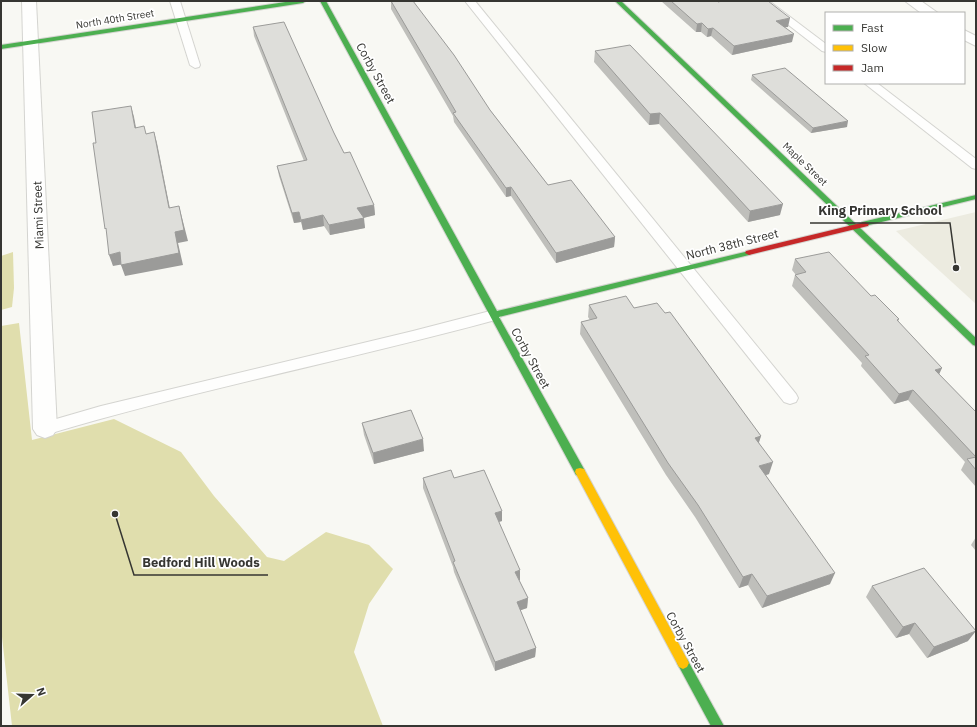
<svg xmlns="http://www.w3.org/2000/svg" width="977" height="727" viewBox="0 0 977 727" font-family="'IBM Plex Sans',sans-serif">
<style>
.built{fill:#ecebe0}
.forest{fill:#e0dead}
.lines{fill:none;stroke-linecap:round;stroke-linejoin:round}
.lane-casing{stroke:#d4d4d0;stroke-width:2}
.street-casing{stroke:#d4d4d0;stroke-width:2}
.fast-casing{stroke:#d4d4d0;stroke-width:2}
.slow-casing{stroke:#d4d4d0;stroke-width:2}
.jam-casing{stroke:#d4d4d0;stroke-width:2}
.lane{fill:#fefefd;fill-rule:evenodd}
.street{fill:#fefefd;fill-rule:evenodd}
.fast{fill:#4caf50;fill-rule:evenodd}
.slow{fill:#ffc107;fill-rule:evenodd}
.jam{fill:#c62828;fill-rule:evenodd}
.wall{fill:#bfbfbb}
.shaded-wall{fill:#9b9b99}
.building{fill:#dededa;stroke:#9b9b99}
.labels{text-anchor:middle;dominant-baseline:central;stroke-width:3.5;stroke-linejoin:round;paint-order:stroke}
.far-street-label{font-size:10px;fill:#363632;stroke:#fff}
.street-label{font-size:12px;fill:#363632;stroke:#fff}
.leader{fill:none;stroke:#363632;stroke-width:1.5}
.callout-dot{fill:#363632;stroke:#fff;stroke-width:1.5}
.callout-label{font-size:13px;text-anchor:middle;font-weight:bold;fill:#363632;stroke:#fff;stroke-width:3.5;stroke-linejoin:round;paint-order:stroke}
</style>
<rect width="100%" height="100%" fill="#f8f8f3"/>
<path class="built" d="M976,212V304L896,231Z"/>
<g class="forest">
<path d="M13,252L14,288L12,307L1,310V256Z"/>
<path d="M19,323L32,440L114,419L181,452L214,496L267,557L284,561L326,532L369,545L393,569L369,604L354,652L383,726H12L1,628V326Z"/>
</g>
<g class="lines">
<defs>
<g id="lane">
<path d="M170,1H180L200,65L199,67L195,68L190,65Z"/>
<path d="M465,1H475L796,394L798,398L796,402L790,404L784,402Z"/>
<path d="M758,1H769L826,44V52L822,51Z"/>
<path d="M864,83H877L976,159V169L972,168Z"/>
<path d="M494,310L499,311L502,315L499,319C349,360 194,390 45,435L39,434L36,429L39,424L101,406L413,331Z"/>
</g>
<g id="street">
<path d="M22,1H36L57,429L53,435L45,438L37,435L33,429Z"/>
<path d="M905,1H921L938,13H921Z"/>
<path d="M964,30L976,36V46L964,40Z"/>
</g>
<g id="fast">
<path d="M292,1H306L303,3L1,49V45Z"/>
<path d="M320,1H326L497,311L749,251L753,253L749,255L499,317L584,469L585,472L584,475L580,476L576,475Z"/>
<path d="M615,1H621L976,338V346L973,345Z"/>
<path d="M976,195V199L865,226L861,224L862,222Z"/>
<path d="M683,657L687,659L724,726H711L677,663L679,659Z"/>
</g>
<path id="slow" d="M580,468L584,469L687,659L689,663L687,667L683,669L679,667L575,472L576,469Z"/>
<path id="jam" d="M865,222L869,224L868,226L749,255L745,253L746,251Z"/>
</defs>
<use href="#lane" class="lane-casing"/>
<use href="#street" class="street-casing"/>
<use href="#fast" class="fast-casing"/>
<use href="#slow" class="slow-casing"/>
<use href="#jam" class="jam-casing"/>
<use href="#lane" class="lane"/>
<use href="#street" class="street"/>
<use href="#fast" class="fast"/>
<use href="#slow" class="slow"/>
<use href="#jam" class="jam"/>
</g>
<g class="wall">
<path d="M391,1L490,110L548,185L615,237L614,247L556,263L511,196L506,197L454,122L453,116L391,9Z"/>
<path d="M661,1H717L788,27H785L792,42L732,55L711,36L707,37L701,32H696Z"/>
<path d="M253,27L334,133L344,153L374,205L375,215L363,218L365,228L330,235L324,226L303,230L301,222L294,223L279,176L277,166L304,161L254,36Z"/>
<path d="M595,51L780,215L748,222L659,124L649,125L594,62Z"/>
<path d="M752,75L847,127L811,133L751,80Z"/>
<path d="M795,259L871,296L899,319L898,322L939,375L976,412V487L961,470L965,462L908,400L894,404L861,366L862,363L792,286L795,275H796L792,270Z"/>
<path d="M589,305L634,308L665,313L761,436L759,442L769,474L766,475L830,584L762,608L748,585L739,588L695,517L666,475L580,334L581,322L590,320L588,317Z"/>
<path d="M362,423L424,451L374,464L364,435Z"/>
<path d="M423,478H454L502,521L499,522L520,580H519L528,598L527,608L520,610L536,648L535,657L495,671L454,572L453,567L423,488Z"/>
<path d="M976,537V551L971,545Z"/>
<path d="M872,586L968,641L927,658L909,634L896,638L866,597Z"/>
</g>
<g class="shaded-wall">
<path d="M790,18L788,27L774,29L776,21Z"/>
<path d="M702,23L701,32H696L697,24Z"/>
<path d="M713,28L711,36L707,37L708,29Z"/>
<path d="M794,34L792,42L732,55L734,46Z"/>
<path d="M131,106L134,117L138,138L135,128Z"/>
<path d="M660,113L659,124L649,125L650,114Z"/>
<path d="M848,121L847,127L811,133L813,128Z"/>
<path d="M154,132L157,143L172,219L169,208Z"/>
<path d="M511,187V196L506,197V188Z"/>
<path d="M783,204L780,215L748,222L750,211Z"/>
<path d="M374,205L375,215L359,219L357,208Z"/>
<path d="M179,206L188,241L178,243L183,265L125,276L121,265Z"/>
<path d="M299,212L301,222L294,223L292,213Z"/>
<path d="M323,215L324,226L303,230L301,220Z"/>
<path d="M364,218L365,228L330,235L329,225Z"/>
<path d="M615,237L614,247L556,263V253Z"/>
<path d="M120,252L124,264L113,266L109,255Z"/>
<path d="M942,368L937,379L935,370Z"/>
<path d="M913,390L908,400L894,404L899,394Z"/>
<path d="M761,436L757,448L755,438Z"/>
<path d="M423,439L424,451L374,464L373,453Z"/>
<path d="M773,462L769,474L756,478L759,466Z"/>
<path d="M502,511V521L494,523L495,513Z"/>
<path d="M520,570V580L515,582V572Z"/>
<path d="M835,573L830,584L762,608L767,596Z"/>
<path d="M752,574L748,585L739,588L743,577Z"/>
<path d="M528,598L527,608L516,612L517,602Z"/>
<path d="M915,623L909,634L896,638L903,627Z"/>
<path d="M976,631L968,641L927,658L934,647Z"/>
<path d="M536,648L535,657L495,671V662Z"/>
</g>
<g class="building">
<path d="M391,1H413L454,55L490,110L548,185L571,180L615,237L556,253L511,187L506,188L453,113L456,112Z"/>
<path d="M671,1H717L718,2L722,1H768L790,18L776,21L794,34L734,46L713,28L708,29L702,23L697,24Z"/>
<path d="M284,22L334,133L344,153L350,152L374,205L357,208L364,218L329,225L323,215L301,220L299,212L292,213L277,166L307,160L253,27Z"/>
<path d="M630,45L783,204L750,211L660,113L650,114L595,51Z"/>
<path d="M785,68L848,121L813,128L752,75Z"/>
<path d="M131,106L135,128L144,126L146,134L154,132L169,208L179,206L184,230L175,232L179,253L121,265L120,252L109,255L106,228L105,229L93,143H96L92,112Z"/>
<path d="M829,252L871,296L875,295L899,319L897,320L942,368L935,370L976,412V470L967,459L976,457L913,390L899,394L865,356L869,355L795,275L806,272L795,259Z"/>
<path d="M626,296L634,308L657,303L665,313L670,312L761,436L755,438L773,462L759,466L835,573L767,596L752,574L743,577L698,505L668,463L581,322L597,318L589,305Z"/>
<path d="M411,410L423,439L373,453L362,423Z"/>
<path d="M451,470L454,478L484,470L502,511L495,513L520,570L515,572L528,598L517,602L536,648L495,662L453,562L455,561L423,478Z"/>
<path d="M924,568L976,631L934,647L915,623L903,627L872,586Z"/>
</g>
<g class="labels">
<g class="far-street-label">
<text transform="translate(115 19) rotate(-9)">North 40th Street</text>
<text transform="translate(805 164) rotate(44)">Maple Street</text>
</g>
<g class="street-label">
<text transform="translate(376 73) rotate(61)">Corby Street</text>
<text transform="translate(38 215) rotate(-92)">Miami Street</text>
<text transform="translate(732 244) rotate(-14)">North 38th Street</text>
<text transform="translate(531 358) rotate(61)">Corby Street</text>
<text transform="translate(686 642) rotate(61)">Corby Street</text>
</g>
</g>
<path class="leader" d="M956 268L950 223H810M115 514L134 575H268"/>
<g class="callout-dot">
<circle cx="956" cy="268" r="4"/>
<circle cx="115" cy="514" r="4"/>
</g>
<g class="callout-label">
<text x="880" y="215">King Primary School</text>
<text x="201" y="567">Bedford Hill Woods</text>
</g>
<rect width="977" height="727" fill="none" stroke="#363632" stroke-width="4"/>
<rect x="825" y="12" width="140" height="72" fill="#ffffff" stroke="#afafad"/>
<rect x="833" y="25" width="20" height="6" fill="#4caf50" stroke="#afafad"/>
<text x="861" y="32" font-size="12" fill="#363632">Fast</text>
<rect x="833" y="45" width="20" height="6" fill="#ffc107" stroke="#afafad"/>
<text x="861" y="52" font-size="12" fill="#363632">Slow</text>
<rect x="833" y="65" width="20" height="6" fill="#c62828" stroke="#afafad"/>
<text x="861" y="72" font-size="12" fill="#363632">Jam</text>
<g transform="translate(32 695) rotate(70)" stroke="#ffffff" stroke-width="3" paint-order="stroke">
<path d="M0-3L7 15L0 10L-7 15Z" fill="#363632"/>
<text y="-6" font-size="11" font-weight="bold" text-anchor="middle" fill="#363632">N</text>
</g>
</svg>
